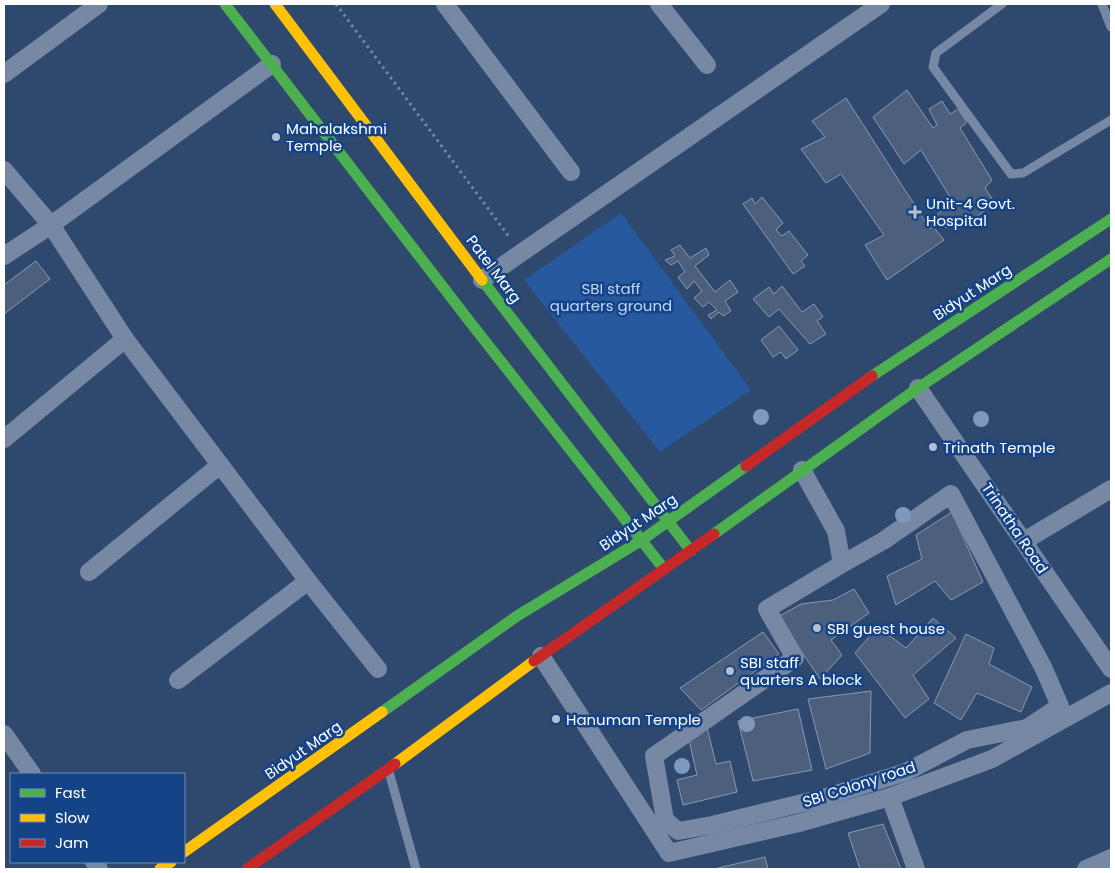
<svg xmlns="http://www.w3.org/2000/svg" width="1115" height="873" viewBox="0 0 1115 873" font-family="Poppins,sans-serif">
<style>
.green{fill:#27599f}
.building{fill:#4c607e;stroke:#8999b1}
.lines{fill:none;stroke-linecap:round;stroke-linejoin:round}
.path{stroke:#7688a3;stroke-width:3;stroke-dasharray:2.5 4;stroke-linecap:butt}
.lane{stroke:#7688a3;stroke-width:9}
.street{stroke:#7688a3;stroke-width:18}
.fast{stroke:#4caf50;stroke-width:11}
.slow{stroke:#ffc107;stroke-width:11}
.jam{stroke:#c62828;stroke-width:11}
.tree{fill:#7f98bb}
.poi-dot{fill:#b6bfcc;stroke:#144388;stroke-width:2}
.labels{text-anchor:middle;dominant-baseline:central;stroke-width:5;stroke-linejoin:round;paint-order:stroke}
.poi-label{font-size:15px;fill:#fff;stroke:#144388;text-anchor:start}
.street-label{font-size:15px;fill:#fff;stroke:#144388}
.park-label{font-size:15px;fill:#c0d9fb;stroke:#144388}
</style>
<rect width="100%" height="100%" fill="#2f486d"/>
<path class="green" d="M621,213L751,390L660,452L524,280Z"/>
<g class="building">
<path d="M907,90L933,128L937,125L929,109L942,101L950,114L958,109L967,122L960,128L992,180L985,188L995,203L979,215L946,228L936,215L953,202L921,150L904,164L873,117Z"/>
<path d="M846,98L930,229L932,225L944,240L887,280L865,245L884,235L841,174L826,183L801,149L825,137L812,121Z"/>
<path d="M762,197L783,223L776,230L782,236L789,231L808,255L801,261L805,266L793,274L743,204L752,198L755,204Z"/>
<path d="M680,245L690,258L706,248L709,255L695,266L715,292L730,280L738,292L725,301L731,311L723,316L719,312L711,319L708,315L717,310L709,302L703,307L694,298L702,291L694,281L687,289L678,277L685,272L678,261L671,265L665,260L675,256L671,250Z"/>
<path d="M36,261L50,279L4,314V285Z"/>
<path d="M782,286L802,312L814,304L823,317L817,321L826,334L810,344L779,309L769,317L753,299L769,287L774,294Z"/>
<path d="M779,326L798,350L786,359L781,352L773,357L761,340Z"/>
<path d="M952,512L983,582L951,600L935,581L896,605L887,576L922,559L916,535Z"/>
<path d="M854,589L869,613L831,640L842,655L820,679L778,617L801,604L833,600Z"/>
<path d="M933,618L956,638L913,675L929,699L905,718L855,653L878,627L906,648Z"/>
<path d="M763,632L779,654L701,710L680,688Z"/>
<path d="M966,634L994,648L989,664L1032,687L1021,712L977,693L961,720L934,703Z"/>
<path d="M871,691L870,753L826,769L808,699Z"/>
<path d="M798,709L812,770L753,781L738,721Z"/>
<path d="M705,719L716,764L730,761L737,792L683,805L677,780L697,775L685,723Z"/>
<path d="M883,824L901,869H860L848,833Z"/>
<path d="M765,857L768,869H714Z"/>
</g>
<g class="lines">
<path class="path" d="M336,4L510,238"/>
<g class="lane">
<path d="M1002,4L936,53L933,67L1011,174L1023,173L1111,120"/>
<path d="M1102,4L1111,27"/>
<path d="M389,772L416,869"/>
</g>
<g class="street">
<path d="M445,4L571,172"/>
<path d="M659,4L707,65"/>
<path d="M4,74L99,4"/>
<path d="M4,170L51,225L125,339L308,581L378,669"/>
<path d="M4,256L51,225L272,64"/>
<path d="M482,280L881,4"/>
<path d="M918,388L1111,669"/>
<path d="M4,439L125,339"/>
<path d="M802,470L836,531L842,564L767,609L795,658L654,756L665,820L678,831L712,825L823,798L906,772L967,740L1027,728L1060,706L1044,669L951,494L883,541L842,564"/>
<path d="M1024,541L1111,489"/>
<path d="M89,572L220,465"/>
<path d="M541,656L669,853L799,823L890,797L992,759L1111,693"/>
<path d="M178,680L308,581"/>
<path d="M4,734L32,774"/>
<path d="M890,797L916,869"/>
<path d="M94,862L99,869"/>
<path d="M1086,869L1111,858"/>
</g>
<g class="fast">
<path d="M225,4L470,322L664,569"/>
<path d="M482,280L691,551"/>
<path d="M872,376L1111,219"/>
<path d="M714,534L918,388L1111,259"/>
<path d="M382,712L517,616L642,540L746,466"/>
</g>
<g class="slow">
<path d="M275,4L482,280"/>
<path d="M395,764L534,661"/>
<path d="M184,852L382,712"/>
<path d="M160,869L171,862"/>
</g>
<g class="jam">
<path d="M746,466L872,376"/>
<path d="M534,661L714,534"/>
<path d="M247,869L395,764"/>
</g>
</g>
<g class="tree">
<circle cx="761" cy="417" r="8"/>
<circle cx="981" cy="419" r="8"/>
<circle cx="903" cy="515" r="8"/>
<circle cx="747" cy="724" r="8"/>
<circle cx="682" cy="766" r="8"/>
</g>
<g class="poi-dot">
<circle cx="276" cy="137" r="5"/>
<path d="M912.5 204.5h5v5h5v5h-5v5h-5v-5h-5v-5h5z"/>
<circle cx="933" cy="447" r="5"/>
<circle cx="817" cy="628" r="5"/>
<circle cx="730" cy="671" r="5"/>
<circle cx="556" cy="719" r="5"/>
</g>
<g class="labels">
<g class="poi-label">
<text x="286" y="128">Mahalakshmi<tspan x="286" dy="17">Temple</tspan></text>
<text x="926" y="203">Unit-4 Govt.<tspan x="926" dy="17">Hospital</tspan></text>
<text x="943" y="447">Trinath Temple</text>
<text x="827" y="628">SBI guest house</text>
<text x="740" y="662">SBI staff<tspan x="740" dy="17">quarters A block</tspan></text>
<text x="566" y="719">Hanuman Temple</text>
</g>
<g class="street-label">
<text transform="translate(494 269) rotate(53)">Patel Marg</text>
<text transform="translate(972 292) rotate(-33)">Bidyut Marg</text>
<text transform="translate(638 522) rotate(-34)">Bidyut Marg</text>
<text transform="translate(1015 528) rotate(56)">Trinatha Road</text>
<text transform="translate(303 750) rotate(-35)">Bidyut Marg</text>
<text transform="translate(859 784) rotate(-18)">SBI Colony road</text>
</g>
<g class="park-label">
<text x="611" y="288">SBI staff<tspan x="611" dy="17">quarters ground</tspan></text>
</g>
</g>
<rect width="1115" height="873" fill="none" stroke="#ffffff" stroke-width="10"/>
<rect x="10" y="773" width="175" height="90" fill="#144388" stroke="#728eb8"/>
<rect x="20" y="789" width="25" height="8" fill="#4caf50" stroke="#728eb8"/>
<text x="55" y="798" font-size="15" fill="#ffffff">Fast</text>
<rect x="20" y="814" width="25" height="8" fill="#ffc107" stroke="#728eb8"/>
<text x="55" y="823" font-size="15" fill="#ffffff">Slow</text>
<rect x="20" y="839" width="25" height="8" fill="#c62828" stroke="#728eb8"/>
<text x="55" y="848" font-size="15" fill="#ffffff">Jam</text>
</svg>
